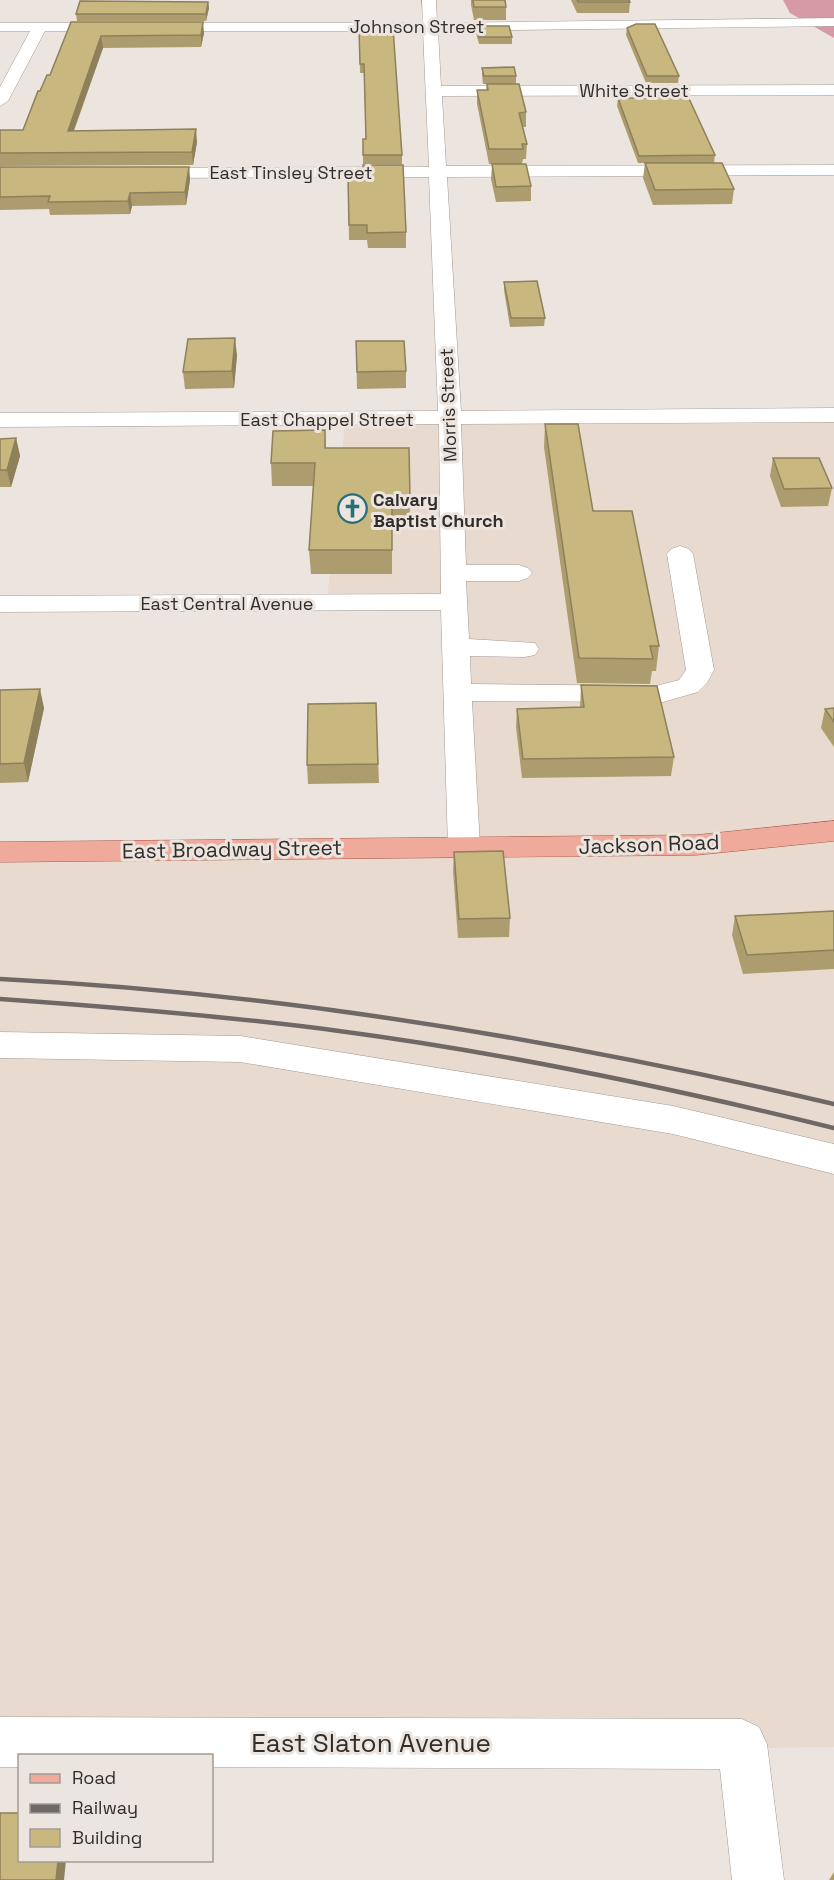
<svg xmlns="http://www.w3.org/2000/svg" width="834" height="1880" viewBox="0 0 834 1880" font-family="'Space Grotesk',sans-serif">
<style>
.built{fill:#e8dace}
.forest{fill:#d699a6}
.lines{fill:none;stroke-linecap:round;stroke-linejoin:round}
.minor-casing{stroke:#a29a94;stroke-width:1}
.major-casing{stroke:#a65a49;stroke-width:1}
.minor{fill:#fff;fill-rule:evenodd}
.major{fill:#f0aa9b;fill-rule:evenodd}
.rail{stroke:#6e6966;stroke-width:4.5}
.wall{fill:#ad9d6e}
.shaded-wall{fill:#8d805a}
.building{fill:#c9b780;stroke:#8d805a;stroke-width:1.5}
.labels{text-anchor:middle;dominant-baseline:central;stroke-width:6;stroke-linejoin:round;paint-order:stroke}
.far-street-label{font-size:18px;fill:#302d2b;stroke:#ece4de}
.far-poi-label{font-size:18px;font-weight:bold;fill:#302d2b;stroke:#ece4de;text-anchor:start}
.street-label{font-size:21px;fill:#302d2b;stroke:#ece4de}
.near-street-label{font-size:26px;fill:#302d2b;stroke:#ece4de}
</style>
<rect width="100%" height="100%" fill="#ece4de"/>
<path class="built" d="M834,417V1747L212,1756H20L0,1758V859L458,853L446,605L327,602L345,423Z"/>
<path class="forest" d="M783,0H834V38L790,13Z"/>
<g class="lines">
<defs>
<g id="minor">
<path d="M422,0H436L437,23L834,18V26L438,31L441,86L834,85V95L442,96L446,166L834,165V175L447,177L461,411L834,408V422L461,424L466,565H519L528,568L532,573L528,578L519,581H466L469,639L535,643L539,649L535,655L525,657L470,656L471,684L656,686L679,680L686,670L667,554L671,549L680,546L689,549L693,554L714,670L707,683L698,692L663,702L472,701L480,847L475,854L464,857L453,854L448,847L441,610L0,612V596L441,594L439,424L0,427V413L438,411L429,177L146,178L140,177L137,173L140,169L146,168L429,167L423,31H45L8,101L0,106V87L30,31H0V23H423Z"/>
<path d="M0,1032L240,1036L673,1106L834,1144V1174L673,1134L240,1062L0,1058Z"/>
<path d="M0,1717L742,1719L759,1727L767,1744L784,1880H732L720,1769L212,1767V1756H20V1767H0Z"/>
</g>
<path id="major" d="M834,821V841L696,855L0,862V842L696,835Z"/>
</defs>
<use href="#minor" class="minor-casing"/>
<use href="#major" class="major-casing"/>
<use href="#minor" class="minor"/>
<use href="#major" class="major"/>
<g class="rail">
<path d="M0,979C281,993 561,1040 834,1104"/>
<path d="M0,999C113,1007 227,1016 339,1031C506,1053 671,1088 834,1128"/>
</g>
</g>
<g class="wall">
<path d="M471,0H505L506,7V20H474L471,5Z"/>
<path d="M571,0H629L630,2L629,13H577Z"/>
<path d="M208,2L209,8L206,21H77L76,14Z"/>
<path d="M71,22L204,33L201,47L103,48L74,131L197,142L193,165L0,166V131L23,130L40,91L50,75Z"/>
<path d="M477,26L512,37V44H479L476,33Z"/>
<path d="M627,28L679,76L678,83H646L626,35Z"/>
<path d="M359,29L402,155V164H363V139H366L364,73H360Z"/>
<path d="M482,68L516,76V84H483L482,75Z"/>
<path d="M487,84L526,112V127H523L527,144L526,159H523L522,164H489L477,104V90H486Z"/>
<path d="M652,90L715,155L714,163H638L617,106L618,98H652Z"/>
<path d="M645,163L734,189L732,204L653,205L643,178Z"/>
<path d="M492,164L531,186V201L496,202L491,179Z"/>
<path d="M0,167H189L190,180L186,205L132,206L130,214L50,215L49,209L0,210Z"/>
<path d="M348,178L406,232V248H368L367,240H349Z"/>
<path d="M504,282L545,318L544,326L510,327L504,290Z"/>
<path d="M356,341L406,371V388L357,389Z"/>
<path d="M237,355L234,388L185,389L183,372Z"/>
<path d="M545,424L593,511L659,646L656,671H652L650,684L577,683L544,447Z"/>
<path d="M325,430L326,448H409L410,521H392V574H311L309,550L313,486H272L271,463Z"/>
<path d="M16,438L20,456L11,487H0V439Z"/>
<path d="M773,458L832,488L828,506L781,507L770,476Z"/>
<path d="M581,685L674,757L671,776L522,778L516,727L517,709L580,707Z"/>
<path d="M0,690L44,708L28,782L0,783Z"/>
<path d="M376,703L379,783L308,784L307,765Z"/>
<path d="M834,708V747L821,728L825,709Z"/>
<path d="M454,852L510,918L509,937L458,938L453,871Z"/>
<path d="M834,911V969L743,974L732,935L735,916Z"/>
<path d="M834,1872V1880H829Z"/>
</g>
<g class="shaded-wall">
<path d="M208,2L209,8L206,21V14Z"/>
<path d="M203,22L204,33L201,47V35Z"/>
<path d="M101,36L103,48L69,143L68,131Z"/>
<path d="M196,129L197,142L193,165L192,152Z"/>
<path d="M189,167L190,180L186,205L185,192Z"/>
<path d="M130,193L132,206L130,214L128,201Z"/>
<path d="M235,338L237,355L234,388L232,371Z"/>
<path d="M16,438L20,456L11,487L7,470Z"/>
<path d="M40,689L44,708L28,782L24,763Z"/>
<path d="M58,1860H66L64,1880H56Z"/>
</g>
<g class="building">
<path d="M473,0H505L506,7H474Z"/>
<path d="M577,0H629L630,2H578Z"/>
<path d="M80,1L208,2L206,14H76Z"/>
<path d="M71,22H203L201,35L101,36L68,131L196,129L192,152L0,153V130H23L38,91H40L47,75H50Z"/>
<path d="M636,24H655L679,76H647L627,28Z"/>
<path d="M477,26H509L512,37H479Z"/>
<path d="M393,28L402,155H363V139H366L364,64H360L359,29Z"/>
<path d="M514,67L516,76H484L482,68Z"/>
<path d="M487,84H519L526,112L519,113L527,144H522L523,149H489L477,90H488Z"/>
<path d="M652,90H685L715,155L639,156L618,98H656Z"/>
<path d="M645,163H722L734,189L655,190Z"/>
<path d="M492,164H526L531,186L496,187Z"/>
<path d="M363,165H403L406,232L367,233V225H349L348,178H364Z"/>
<path d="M0,167H189L185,192L130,193L128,201L48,202L50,196L0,197Z"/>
<path d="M537,281L545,318H511L504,282Z"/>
<path d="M235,338L232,371L183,372L188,339Z"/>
<path d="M356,341H404L406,371L357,372Z"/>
<path d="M545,424H578L593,511H632L659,646H650L653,659L579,658Z"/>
<path d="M325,430V448H409L410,498H392V550H309L315,463H271L273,431Z"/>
<path d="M16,438L7,470H0V439Z"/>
<path d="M773,458H819L832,488L784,489Z"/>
<path d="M581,685L657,686L674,757L523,759L517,709L584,707Z"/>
<path d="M40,689L24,763L0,764V690Z"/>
<path d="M376,703L378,764L307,765L308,704Z"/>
<path d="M834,708V722L825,709Z"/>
<path d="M503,851L510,918L459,919L454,852Z"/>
<path d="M834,911V950L747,955L735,916Z"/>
<path d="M0,1813H20V1860H58L56,1880H0Z"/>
</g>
<defs>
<symbol id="church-ring" viewBox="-11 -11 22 22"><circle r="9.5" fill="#ece4de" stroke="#277079" stroke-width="1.5"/><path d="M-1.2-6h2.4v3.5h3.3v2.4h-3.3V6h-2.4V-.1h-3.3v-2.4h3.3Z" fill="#277079"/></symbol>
</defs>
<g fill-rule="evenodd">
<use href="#church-ring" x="336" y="492" width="33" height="33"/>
</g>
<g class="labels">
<g class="far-street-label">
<text x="417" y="26">Johnson Street</text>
<text x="634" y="90">White Street</text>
<text x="291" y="172">East Tinsley Street</text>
<text transform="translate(448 405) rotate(-92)">Morris Street</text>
<text x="327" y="419">East Chappel Street</text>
<text x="227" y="603">East Central Avenue</text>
</g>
<g class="far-poi-label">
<text x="373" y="499">Calvary<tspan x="373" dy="21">Baptist Church</tspan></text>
</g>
<g class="street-label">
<text transform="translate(649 844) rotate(-2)">Jackson Road</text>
<text transform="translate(232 849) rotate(-1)">East Broadway Street</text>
</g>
<g class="near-street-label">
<text x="371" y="1743">East Slaton Avenue</text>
</g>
</g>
<rect x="18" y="1754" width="195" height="108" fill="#ece4de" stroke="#a19b96" stroke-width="1.5"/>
<rect x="30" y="1774" width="30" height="9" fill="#f0aa9b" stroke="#a19b96" stroke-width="1.5"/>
<text x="72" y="1784" font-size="18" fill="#302d2b">Road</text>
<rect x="30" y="1804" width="30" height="9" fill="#6e6966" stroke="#a19b96" stroke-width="1.5"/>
<text x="72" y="1814" font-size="18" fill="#302d2b">Railway</text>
<rect x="30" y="1829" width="30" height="18" fill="#c9b780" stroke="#a19b96" stroke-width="1.5"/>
<text x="72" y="1844" font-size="18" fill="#302d2b">Building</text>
</svg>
